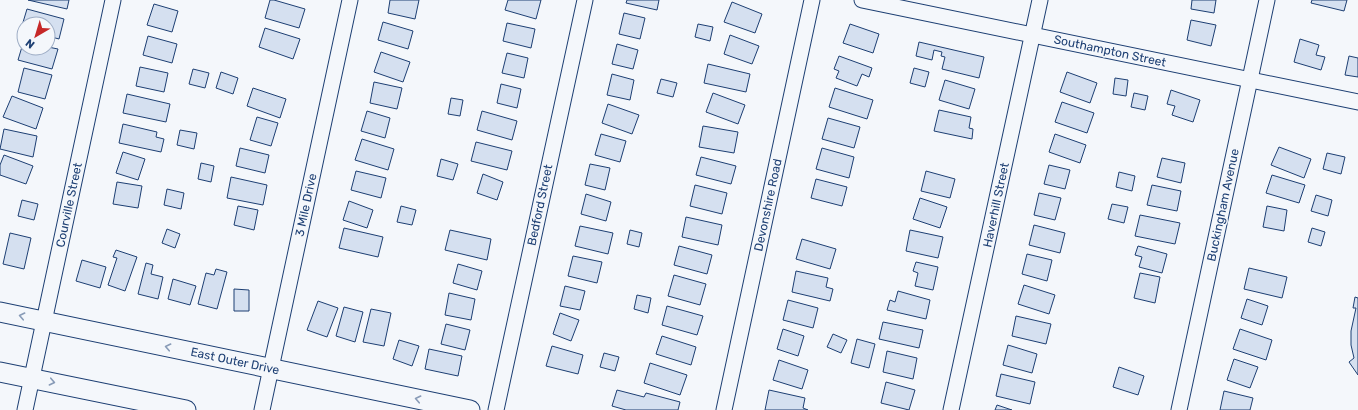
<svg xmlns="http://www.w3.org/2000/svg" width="1358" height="410" viewBox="0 0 1358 410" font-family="Rubik,sans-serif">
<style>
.building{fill:#d5e0f0;stroke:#1d3f73}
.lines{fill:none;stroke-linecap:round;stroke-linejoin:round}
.minor-casing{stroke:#1d3f73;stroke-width:17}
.tertiary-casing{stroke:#1d3f73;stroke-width:21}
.minor{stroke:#f4f7fb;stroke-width:15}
.tertiary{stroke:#f4f7fb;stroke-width:19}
.oneway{stroke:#889bb7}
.labels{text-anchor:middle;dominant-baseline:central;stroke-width:3;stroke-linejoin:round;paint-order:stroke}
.street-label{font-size:12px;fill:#1d3f73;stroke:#f4f7fb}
</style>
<rect width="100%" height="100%" fill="#f4f7fb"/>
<g class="building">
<path d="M28,0H69L67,9Z"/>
<path d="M270,0H274L305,9L299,28L265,18Z"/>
<path d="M390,0H419L415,19L388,13Z"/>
<path d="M508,0H541L536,19L505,10Z"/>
<path d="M627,0H659L657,10L626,3Z"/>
<path d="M1192,0H1216L1214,13L1191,9Z"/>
<path d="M1312,0H1347L1344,11L1311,3Z"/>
<path d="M732,2L762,14L755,33L724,22Z"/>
<path d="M154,4L178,11L172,32L147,25Z"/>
<path d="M27,9L64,19L59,39L48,36V24H24V29H21Z"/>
<path d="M624,13L645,18L640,39L619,34Z"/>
<path d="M1191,20L1216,25L1211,46L1187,40Z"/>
<path d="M383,22L413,31L408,49L378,40Z"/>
<path d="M507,23L535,29L531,48L503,41Z"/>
<path d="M698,24L713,27L710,41L695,37Z"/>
<path d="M850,24L879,34L873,53L843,43Z"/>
<path d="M265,28L300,39L293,59L259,47Z"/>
<path d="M730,35L759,46L752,64L724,54Z"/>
<path d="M148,36L177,44L172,63L143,55Z"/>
<path d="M1300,39L1319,45L1316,55L1325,57L1321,70L1294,62Z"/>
<path d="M24,40V48H48V47L58,49L52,69L18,60Z"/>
<path d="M919,42L984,57L979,78L942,69L945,57L941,56L942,52L934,50L932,60L916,56Z"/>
<path d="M617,44L638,50L633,69L612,64Z"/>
<path d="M381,52L410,62L403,82L374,72Z"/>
<path d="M507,53L528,58L524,78L502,73Z"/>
<path d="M839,56L872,68L869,77L862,74L857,86L836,78L839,71L834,69Z"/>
<path d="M1349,56L1358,58V77L1345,75Z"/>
<path d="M708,64L750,74L746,92L704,83Z"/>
<path d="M140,67L168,73L164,92L136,86Z"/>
<path d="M24,68L52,75L45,99L18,92Z"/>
<path d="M914,68L929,72L925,87L910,83Z"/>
<path d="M193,69L209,73L205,88L189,84Z"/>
<path d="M221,72L238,78L233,94L216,88Z"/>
<path d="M1067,72L1097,83L1090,103L1060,92Z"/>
<path d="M612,74L634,80L630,100L607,95Z"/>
<path d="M1115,78L1128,80L1126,96L1113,94Z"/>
<path d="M661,79L677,83L673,97L657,93Z"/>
<path d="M945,80L975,89L969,109L939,100Z"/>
<path d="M374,82L402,88L397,109L370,103Z"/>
<path d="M501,84L521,89L517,108L497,103Z"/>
<path d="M253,88L286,99L280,118L247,106Z"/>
<path d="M835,88L873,100L867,119L829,107Z"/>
<path d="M1171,90L1200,100L1193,122L1172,115L1175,106L1167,104Z"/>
<path d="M713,93L745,105L738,124L706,112Z"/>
<path d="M1134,93L1148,96L1145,110L1131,107Z"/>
<path d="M127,94L170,104L166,122L123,113Z"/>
<path d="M12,96L43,108L36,129L3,117Z"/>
<path d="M451,98L463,100L460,116L448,114Z"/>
<path d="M1062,102L1094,113L1087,133L1055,122Z"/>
<path d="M608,104L639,115L632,134L602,123Z"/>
<path d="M939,110L971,117L969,128L973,129L972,139L934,131Z"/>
<path d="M367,111L390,118L385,138L361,131Z"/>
<path d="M482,111L517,121L512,140L477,130Z"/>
<path d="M257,117L278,123L271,146L250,140Z"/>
<path d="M828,118L860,127L854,148L822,139Z"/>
<path d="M123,124L157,132L156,137L164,139L161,152L119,143Z"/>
<path d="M703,126L738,132L734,153L699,147Z"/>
<path d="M4,129L37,136L33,157L0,149Z"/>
<path d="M180,130L197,133L194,149L177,145Z"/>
<path d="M601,134L626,141L620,162L595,155Z"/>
<path d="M1055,134L1086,145L1080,163L1049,152Z"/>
<path d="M362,139L394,149L388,170L355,160Z"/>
<path d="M476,142L512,151L507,170L471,161Z"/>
<path d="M1279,147L1311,159L1304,178L1271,165Z"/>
<path d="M240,148L269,155L265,173L236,166Z"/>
<path d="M822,148L854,157L849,178L816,169Z"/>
<path d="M123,152L145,159L138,180L116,173Z"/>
<path d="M1327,153L1345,157L1341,174L1323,169Z"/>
<path d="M4,155L33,166L26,184L0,175V165Z"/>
<path d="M701,157L736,166L731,184L696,175Z"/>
<path d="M1162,158L1185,163L1181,183L1157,177Z"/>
<path d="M441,159L458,164L453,180L437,176Z"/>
<path d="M201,163L214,166L211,182L198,179Z"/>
<path d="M590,164L610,168L605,190L585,185Z"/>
<path d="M1049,165L1070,170L1065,189L1044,184Z"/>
<path d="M356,171L386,178L381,198L351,190Z"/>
<path d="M926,171L955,179L950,198L921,191Z"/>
<path d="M1119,172L1135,176L1132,191L1116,187Z"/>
<path d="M483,174L503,182L497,200L477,193Z"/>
<path d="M1272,175L1305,185L1299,203L1266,193Z"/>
<path d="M231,177L267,185L263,205L227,198Z"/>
<path d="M816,179L847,187L842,206L811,198Z"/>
<path d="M117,182L142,186L138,208L113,204Z"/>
<path d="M695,185L727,193L722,214L690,206Z"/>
<path d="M1152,185L1181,191L1177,211L1147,205Z"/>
<path d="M167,189L184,193L181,209L164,205Z"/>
<path d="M1039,193L1061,198L1055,220L1034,215Z"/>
<path d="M586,194L611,202L606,221L581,214Z"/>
<path d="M1316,195L1332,200L1328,216L1311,211Z"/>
<path d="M920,198L947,207L940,228L913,219Z"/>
<path d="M22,200L38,204L34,220L18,216Z"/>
<path d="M349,201L373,210L367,228L343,220Z"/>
<path d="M1112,204L1128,207L1124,223L1108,219Z"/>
<path d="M238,206L258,210L254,230L234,225Z"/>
<path d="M401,206L416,210L412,225L397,222Z"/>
<path d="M1267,206L1287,210L1284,231L1263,227Z"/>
<path d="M1140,215L1180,223L1175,244L1135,236Z"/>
<path d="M686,217L722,225L718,245L682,237Z"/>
<path d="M1034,225L1065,233L1060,253L1029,245Z"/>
<path d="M580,226L613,233L608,254L575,246Z"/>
<path d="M344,228L383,237L378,257L339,248Z"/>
<path d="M1312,228L1325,232L1321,246L1308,242Z"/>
<path d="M167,229L180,234L175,248L162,243Z"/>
<path d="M450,230L491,239L487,260L445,250Z"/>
<path d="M630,230L642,233L639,247L627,244Z"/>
<path d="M910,230L943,237L938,258L906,251Z"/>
<path d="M10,233L31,238L24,269L3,264Z"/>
<path d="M802,239L836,249L830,269L796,259Z"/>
<path d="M679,246L712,255L707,274L674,265Z"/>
<path d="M1138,246L1167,254L1162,273L1139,267L1142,257L1135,255Z"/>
<path d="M116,250L137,257L125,291L108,285L117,258L113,257Z"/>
<path d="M1027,254L1052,260L1047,281L1022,274Z"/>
<path d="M573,256L602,262L597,283L568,276Z"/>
<path d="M82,260L106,267L100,288L76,281Z"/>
<path d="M916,262L938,267L933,290L915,286L918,273L913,271Z"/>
<path d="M146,263L153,265L151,274L163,277L158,299L138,294Z"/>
<path d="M458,264L482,271L477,290L453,283Z"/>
<path d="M1249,268L1287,277L1282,298L1244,289Z"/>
<path d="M216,269L227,272L217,309L198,304L206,273L214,275Z"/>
<path d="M796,271L828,278L826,287L833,289L830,301L792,292Z"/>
<path d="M1140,273L1160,277L1155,303L1134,298Z"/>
<path d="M674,275L706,284L700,305L668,296Z"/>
<path d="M173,279L196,286L190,305L168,299Z"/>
<path d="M1024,285L1055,295L1049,314L1018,304Z"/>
<path d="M565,286L585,291L580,310L560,306Z"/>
<path d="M234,289L249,290V311H234Z"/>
<path d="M898,291L930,300L926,319L887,310L890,300L895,302Z"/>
<path d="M449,293L475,299L471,320L445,315Z"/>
<path d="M637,295L651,298L648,313L634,309Z"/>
<path d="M1355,297L1358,298V375L1349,362L1354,358L1351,345V331L1356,308H1353Z"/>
<path d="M1247,299L1268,306L1262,325L1241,318Z"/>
<path d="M788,300L818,308L813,328L783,320Z"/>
<path d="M318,301L338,308L327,337L307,330Z"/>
<path d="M667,306L703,316L697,335L662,325Z"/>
<path d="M344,307L363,312L355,342L336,336Z"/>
<path d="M371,309L391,313L384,346L363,342Z"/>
<path d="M560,313L579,320L571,341L553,334Z"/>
<path d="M1016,316L1051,324L1046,344L1012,336Z"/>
<path d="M883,322L923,330L919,348L879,339Z"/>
<path d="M446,324L470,330L465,350L441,344Z"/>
<path d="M783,329L804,336L798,356L777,349Z"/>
<path d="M1240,329L1272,340L1266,360L1233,349Z"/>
<path d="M833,334L847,340L841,353L827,347Z"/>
<path d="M662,336L696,347L691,365L656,354Z"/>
<path d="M857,339L875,344L869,368L851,363Z"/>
<path d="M399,340L419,346L412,366L393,359Z"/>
<path d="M1008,345L1037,354L1032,373L1003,365Z"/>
<path d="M552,346L583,355L578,374L546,366Z"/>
<path d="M429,349L462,356L458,376L425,369Z"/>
<path d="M887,351L917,358L913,379L883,372Z"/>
<path d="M604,353L619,357L615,371L600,367Z"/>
<path d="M1234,359L1258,367L1250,388L1227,380Z"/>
<path d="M779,360L808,370L802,389L773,380Z"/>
<path d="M650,363L687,375L680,395L644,383Z"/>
<path d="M1119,367L1144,376L1138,395L1113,387Z"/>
<path d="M1001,374L1035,382L1030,404L996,396Z"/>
<path d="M886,382L915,390L909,410L881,403Z"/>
<path d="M617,390L644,397L646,393L680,402L678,410H626L612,406Z"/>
<path d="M769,390L805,398L803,408L808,410H765Z"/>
<path d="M1224,391L1253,398L1250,410H1220Z"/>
<path d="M997,405L1012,410H995Z"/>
</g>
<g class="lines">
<defs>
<g id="minor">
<path d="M862,0L1358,102"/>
<path d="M25,410L113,0"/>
<path d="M262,410L350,0"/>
<path d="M496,410L585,0"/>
<path d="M724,410L812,0"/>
<path d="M951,410L1040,0"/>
<path d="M1179,410L1267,0"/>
</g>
<g id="tertiary">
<path d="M0,312L470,410"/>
<path d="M0,372L186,410"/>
</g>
</defs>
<use href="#minor" class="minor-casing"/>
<use href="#tertiary" class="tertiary-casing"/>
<use href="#minor" class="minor"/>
<use href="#tertiary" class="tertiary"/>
</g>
<defs><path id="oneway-chevron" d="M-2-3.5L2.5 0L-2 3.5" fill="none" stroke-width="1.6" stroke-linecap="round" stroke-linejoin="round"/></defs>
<g class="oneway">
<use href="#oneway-chevron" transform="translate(22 316) rotate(-168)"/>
<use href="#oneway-chevron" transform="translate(168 347) rotate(-168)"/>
<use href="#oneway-chevron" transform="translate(52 382) rotate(12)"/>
<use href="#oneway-chevron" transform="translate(418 399) rotate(-168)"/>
</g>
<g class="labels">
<g class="street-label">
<text transform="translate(1110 51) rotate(12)">Southampton Street</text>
<text transform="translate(69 205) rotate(-78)">Courville Street</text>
<text transform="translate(306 205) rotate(-78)">3 Mile Drive</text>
<text transform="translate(540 205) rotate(-78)">Bedford Street</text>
<text transform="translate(768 205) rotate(-78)">Devonshire Road</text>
<text transform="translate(996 205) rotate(-78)">Haverhill Street</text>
<text transform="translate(1223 205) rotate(-78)">Buckingham Avenue</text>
<text transform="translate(235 361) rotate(12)">East Outer Drive</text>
</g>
</g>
<g transform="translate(36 36) rotate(218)"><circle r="19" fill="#f4f7fb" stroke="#9eadc5"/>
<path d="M0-3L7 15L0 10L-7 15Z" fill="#c62828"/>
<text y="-6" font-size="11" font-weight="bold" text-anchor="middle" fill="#1d3f73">N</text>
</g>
</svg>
